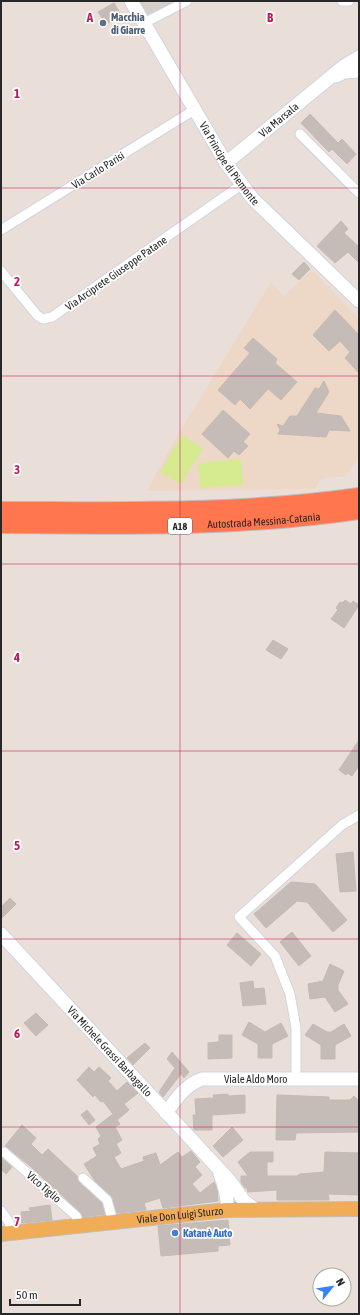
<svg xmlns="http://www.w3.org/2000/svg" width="360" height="1315" viewBox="0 0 360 1315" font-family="'Asap Condensed',sans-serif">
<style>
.education{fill:#edd8c7}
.pitch{fill:#d6ea8f}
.plaza{fill:#d6d0cb}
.building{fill:#c5bcb8;stroke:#c5bab2}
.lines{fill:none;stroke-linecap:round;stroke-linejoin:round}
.street-casing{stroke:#ced5e1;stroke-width:11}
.secondary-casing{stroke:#ced5e1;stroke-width:15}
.primary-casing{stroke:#bebebe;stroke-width:16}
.highway-casing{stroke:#bebebe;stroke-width:18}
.street{stroke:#fff;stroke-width:9}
.secondary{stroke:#fff;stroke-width:13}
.primary{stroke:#f1ac57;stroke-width:14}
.highway{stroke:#ff764f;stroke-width:16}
.grid{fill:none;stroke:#c2185b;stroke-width:1;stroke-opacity:0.55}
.service-dot{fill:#5c6f8a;stroke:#fff;stroke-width:1.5}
.shop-dot{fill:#3f7fe0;stroke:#fff;stroke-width:1.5}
.labels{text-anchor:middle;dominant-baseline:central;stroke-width:3.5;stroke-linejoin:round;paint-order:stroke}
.shield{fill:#fff;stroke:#686868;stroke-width:1}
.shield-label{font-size:10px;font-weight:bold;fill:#272727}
.service-label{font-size:11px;font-weight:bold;fill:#4e5e75;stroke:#fff;text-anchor:start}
.street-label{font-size:11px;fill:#272727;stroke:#fff}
.shop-label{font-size:11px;font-weight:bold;fill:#366cbe;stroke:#fff;text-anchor:start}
.grid-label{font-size:13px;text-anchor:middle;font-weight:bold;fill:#c2185b;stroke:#fff;stroke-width:3.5;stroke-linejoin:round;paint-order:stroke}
</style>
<rect width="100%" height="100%" fill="#eadfd8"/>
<path class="education" d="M312,270L359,319V456L346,476L321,479L315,489L147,491L180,431L271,282L284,296Z"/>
<g class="pitch">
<path d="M182,435L203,448L181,484L160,472Z"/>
<path d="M241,459L243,485L200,488L198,463Z"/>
</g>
<path class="plaza" d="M131,1H172L175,7L144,23Z"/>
<g class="building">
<path d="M114,3L121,15L106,24L98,12Z"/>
<path d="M310,114L338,143L342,139L356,154L347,164L332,149L329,152L301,123Z"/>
<path d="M341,221L348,229L344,233L359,247V263L348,252L335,263L317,246Z"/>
<path d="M304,262L310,269L299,280L292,274Z"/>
<path d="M335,310L359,335V373L345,358L350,352L340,341L329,351L313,335Z"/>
<path d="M253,338L277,359L275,363L297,382L281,400L268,389L250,409L240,399L235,405L218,390L250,353L244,348Z"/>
<path d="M324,381L329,392L316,413L341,416L350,431L329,430L326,437L278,434L280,430L277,424L283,426L290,416H297L315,388L319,389Z"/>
<path d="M223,410L250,434L243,442L248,446L239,455L234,451L228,458L202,434Z"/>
<path d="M345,600L351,604L353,601L359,605L344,628L331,619L338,610L336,608L340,602L342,603Z"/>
<path d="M273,640L288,649L281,659L266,650Z"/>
<path d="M359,740V766L352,776L347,773L346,775L339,770Z"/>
<path d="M353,852L356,891L340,892L336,854Z"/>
<path d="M291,882L315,884L347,920L333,932L307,902L297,901L266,928L254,914Z"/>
<path d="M10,898L16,904L1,919V907Z"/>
<path d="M292,932L311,956L299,966L280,942Z"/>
<path d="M237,933L261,954L251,966L227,945Z"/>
<path d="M330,964L344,971L338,985V990L348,1004L335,1012L325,997L310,999L308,984L323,981Z"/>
<path d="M253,981L254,989L264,988L266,1004L243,1006L240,983Z"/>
<path d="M36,1013L48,1025L36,1036L24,1023Z"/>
<path d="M249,1022L265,1032L281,1023L288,1036L272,1044V1058H258V1044L242,1035Z"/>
<path d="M313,1024L327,1032H331L344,1024L351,1036L335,1045V1059H321V1045L305,1035Z"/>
<path d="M219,1035H232V1058L208,1059V1043L219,1042Z"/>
<path d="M145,1043L150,1048L133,1065L127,1058Z"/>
<path d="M172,1052L189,1072L184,1078L181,1074L163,1097L159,1092L175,1068L167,1059Z"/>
<path d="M89,1067L94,1072L99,1067L111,1078L108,1081L117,1091L127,1082L138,1093L124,1104L129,1110L117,1120L120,1124L115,1127L122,1140L116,1144L121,1153L114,1157L121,1169L144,1161L143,1157L156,1153L160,1165L178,1152L182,1157L191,1151L200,1162L195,1167L202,1175L192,1184L200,1193L214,1182L217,1188L218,1201L163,1208L160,1198L144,1203L146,1210L117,1213L111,1196L95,1181L84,1164L97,1156L93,1148L100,1144L98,1139L101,1136L96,1127L113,1114L103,1101L101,1102L95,1095L93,1097L77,1080Z"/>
<path d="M228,1094V1096L245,1095V1113L212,1115V1130H194L193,1115H196L195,1099L214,1098L213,1095Z"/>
<path d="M277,1095L329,1097V1100H350L354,1096L359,1101V1132L296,1133L295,1140H276Z"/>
<path d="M87,1110L95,1120L89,1125L81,1115Z"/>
<path d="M22,1125L36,1138L31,1144L42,1155L48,1149L77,1176L79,1182L102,1203L105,1214L83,1217L80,1212L29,1165L5,1146Z"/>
<path d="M232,1127L243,1140L223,1157L213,1146Z"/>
<path d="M250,1152H273V1162H267V1176H297L300,1174L324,1172L325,1152L359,1153V1195L328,1194L329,1200H277V1190L248,1192L247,1188H245L241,1182V1176H248L238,1162Z"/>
<path d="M1,1157L12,1167L6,1174L1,1169Z"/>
<path d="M50,1205L52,1220L22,1223L21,1212L31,1211L29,1208Z"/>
<path d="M228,1220L230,1245L218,1246V1251L161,1256L158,1226Z"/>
</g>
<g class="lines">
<defs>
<g id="street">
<path d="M342,1H349"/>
<path d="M144,23L187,1"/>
<path d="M300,134L359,193"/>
<path d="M1,230L194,110"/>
<path d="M1,271L37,315L43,319L52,317L241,185"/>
<path d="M296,1078V1028L290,994L275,956L239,917L342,825L359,815"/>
<path d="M4,1152L76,1216L80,1225"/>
<path d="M83,1178L107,1200L113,1222"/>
<path d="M1,1211L9,1222L11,1233"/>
</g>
<g id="secondary">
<path id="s1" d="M131,1L226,163L253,199L359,301"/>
<path d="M336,76L344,72L359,71"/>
<path id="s2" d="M226,163L344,66L359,57"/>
<path id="s3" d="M1,934L230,1181L244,1201L255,1209"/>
<path id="s4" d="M166,1113C177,1098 184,1086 202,1079H359"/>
<path d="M220,1174C225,1186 228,1197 227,1210"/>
</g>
<g id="primary">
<path id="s5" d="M1,1234L227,1210L359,1209"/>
</g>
<g id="highway">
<path d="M1,510C121,510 240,513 359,496"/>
<path id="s6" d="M1,525C121,526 240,529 359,511"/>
</g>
</defs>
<use href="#street" class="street-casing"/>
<use href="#secondary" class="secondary-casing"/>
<use href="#primary" class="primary-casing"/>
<use href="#highway" class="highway-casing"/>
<use href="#street" class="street"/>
<use href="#secondary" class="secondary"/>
<use href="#primary" class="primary"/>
<use href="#highway" class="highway"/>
</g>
<path class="grid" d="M180,1V1314M1,188H359M1,376H359M1,564H359M1,751H359M1,939H359M1,1127H359"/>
<circle class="service-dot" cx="103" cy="23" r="4"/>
<circle class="shop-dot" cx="175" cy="1233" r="4"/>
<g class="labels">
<rect class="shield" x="168" y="518" width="24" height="16" rx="3"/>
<g class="shield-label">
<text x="180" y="526">A18</text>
</g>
<g class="service-label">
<text x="111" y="17">Macchia<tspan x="111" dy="13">di Giarre</tspan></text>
</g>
<g class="street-label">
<text stroke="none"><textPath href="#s2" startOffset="68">Via Marsala</textPath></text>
<text stroke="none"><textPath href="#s1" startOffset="190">Via Principe di Piemonte</textPath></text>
<text transform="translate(98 170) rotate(-32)">Via Carlo Parisi</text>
<text transform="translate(116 273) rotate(-35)">Via Arciprete Giuseppe Patane</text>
<text stroke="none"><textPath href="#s6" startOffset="263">Autostrada Messina-Catania</textPath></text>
<text stroke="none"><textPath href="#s3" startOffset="160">Via Michele Grassi Barbagallo</textPath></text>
<text stroke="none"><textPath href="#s4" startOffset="104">Viale Aldo Moro</textPath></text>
<text transform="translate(44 1187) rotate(41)">Vico Tiglio</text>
<text stroke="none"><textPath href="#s5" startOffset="180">Viale Don Luigi Sturzo</textPath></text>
</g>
<g class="shop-label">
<text x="183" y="1233">Katanè Auto</text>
</g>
</g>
<g class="grid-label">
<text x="90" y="22">A</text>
<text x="270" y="22">B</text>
<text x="17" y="98">1</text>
<text x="17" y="286">2</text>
<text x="17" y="474">3</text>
<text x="17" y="662">4</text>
<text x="17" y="850">5</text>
<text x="17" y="1038">6</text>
<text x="17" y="1226">7</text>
</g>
<rect width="360" height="1315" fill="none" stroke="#272727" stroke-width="4"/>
<g transform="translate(332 1287) rotate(60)"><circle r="19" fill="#ffffff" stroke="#a9a9a9"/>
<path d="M0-3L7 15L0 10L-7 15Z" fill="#3583fa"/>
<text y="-6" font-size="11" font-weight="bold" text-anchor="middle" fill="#272727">N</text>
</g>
<path d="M10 1299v6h70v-6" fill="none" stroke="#272727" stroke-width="2"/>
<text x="16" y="1299" font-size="12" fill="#272727" stroke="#ffffff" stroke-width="3" paint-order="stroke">50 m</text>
</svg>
